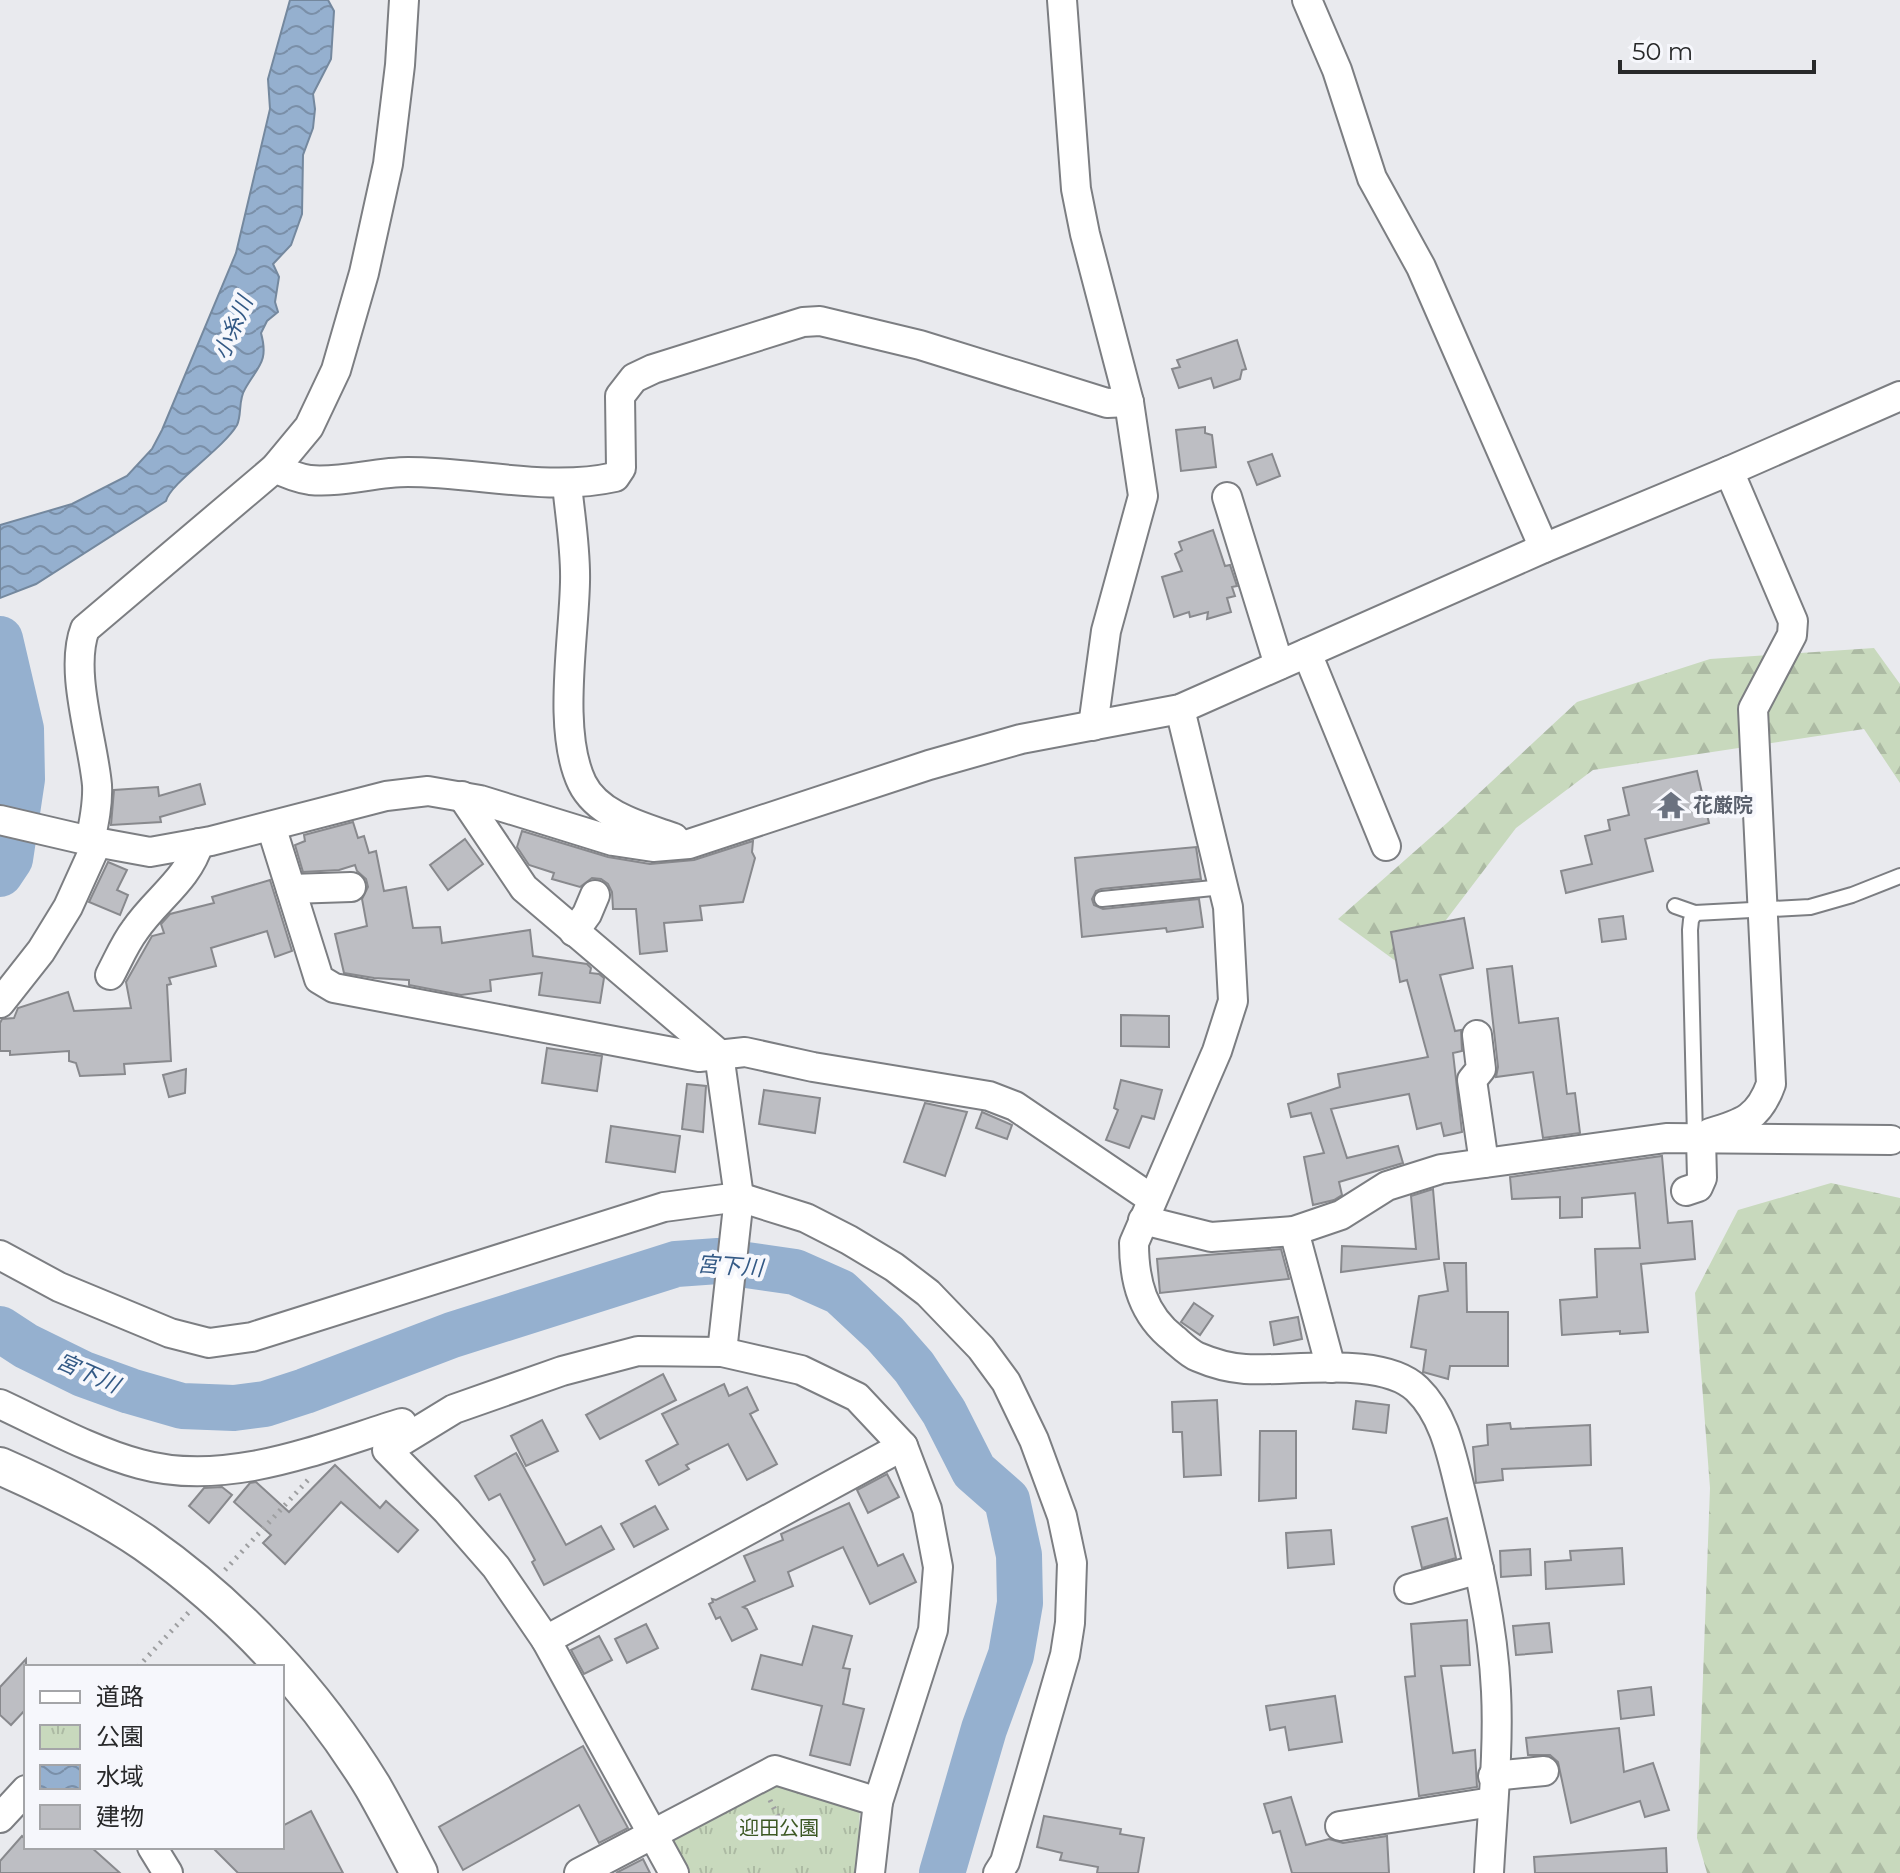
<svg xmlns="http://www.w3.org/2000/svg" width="1900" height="1873" viewBox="0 0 1900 1873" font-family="Montserrat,'Noto Sans JP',sans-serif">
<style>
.forest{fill:url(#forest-firs)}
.park{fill:url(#park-tufts)}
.water{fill:url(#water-waves);stroke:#74889e;stroke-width:2}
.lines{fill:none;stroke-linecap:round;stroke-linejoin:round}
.river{stroke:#95b0cf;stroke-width:46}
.building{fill:#bdbec3;stroke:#88898d;stroke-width:2}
.service-casing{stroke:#7c7e82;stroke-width:18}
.minor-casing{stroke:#7c7e82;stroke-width:32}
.tertiary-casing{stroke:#7c7e82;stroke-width:40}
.path{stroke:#9e9fa1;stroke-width:5;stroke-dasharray:2 6;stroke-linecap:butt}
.service{stroke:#fff;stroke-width:14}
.minor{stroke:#fff;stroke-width:28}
.tertiary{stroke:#fff;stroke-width:36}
.labels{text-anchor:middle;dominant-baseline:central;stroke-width:8;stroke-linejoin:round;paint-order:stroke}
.worship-label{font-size:20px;font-weight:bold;fill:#5b616d;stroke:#f6f7fc;text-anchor:start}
.park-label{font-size:20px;fill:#3c5824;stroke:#f6f7fc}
.water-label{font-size:22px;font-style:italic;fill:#335985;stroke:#f6f7fc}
</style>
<defs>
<pattern id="forest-firs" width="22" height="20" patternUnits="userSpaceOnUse" patternTransform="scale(2)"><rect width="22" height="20" fill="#c8d9bd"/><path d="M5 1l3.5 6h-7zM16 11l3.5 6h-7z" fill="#acbaa3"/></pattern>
<pattern id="park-tufts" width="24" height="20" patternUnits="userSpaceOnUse" patternTransform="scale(2)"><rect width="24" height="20" fill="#c8d9bd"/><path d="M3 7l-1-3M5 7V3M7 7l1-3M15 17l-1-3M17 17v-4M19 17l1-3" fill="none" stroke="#acbaa3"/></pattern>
<pattern id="water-waves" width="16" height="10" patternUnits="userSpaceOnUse" patternTransform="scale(2)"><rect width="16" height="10" fill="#95b0cf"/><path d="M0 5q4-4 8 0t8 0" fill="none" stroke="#7a8fa8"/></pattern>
</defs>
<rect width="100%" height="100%" fill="#e9eaee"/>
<g class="forest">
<path d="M1874,648L1900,684V783L1864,729L1593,770L1516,828L1408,970L1338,919L1447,823L1577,702L1710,659Z"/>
<path d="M1831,1183L1900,1198V1873H1707L1697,1838L1710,1488L1695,1293L1738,1210Z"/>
</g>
<path class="park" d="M773,1781L860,1808L857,1873H684L670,1848L672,1837Z"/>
<path class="water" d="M290,0H328L334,11L331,59L313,94L315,109L313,128L303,155L302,214L291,245L273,264L279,277L275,302L278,312L267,321L261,333C269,362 258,366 245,389C238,400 242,415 237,425C223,449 170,483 166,501L36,584L0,598V525L72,504L127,476L152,449L162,430L236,253L270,109L268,79Z"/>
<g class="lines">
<g class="river">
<path d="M0,639L21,729L22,779L10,859L0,874"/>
<path d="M0,1329L26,1346L83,1374L130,1391L182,1406L234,1408L265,1404L305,1391L452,1335L676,1264L718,1261L795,1272L840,1292L885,1334L914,1367L944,1412L974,1471L1007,1500L1019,1555L1020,1603L1011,1655L984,1729L942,1873"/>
</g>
</g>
<g class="building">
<path d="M1237,340L1246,369L1242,370L1240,379L1214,388L1211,378L1179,388L1172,369L1180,367L1177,360Z"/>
<path d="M1205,427V433L1212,435L1216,467L1181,471L1176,430Z"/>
<path d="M1272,454L1280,476L1257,485L1248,462Z"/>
<path d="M1213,530L1225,566L1230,565L1237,586L1232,587L1235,596L1227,598L1231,612L1207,619L1208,612L1190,617L1189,612L1174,617L1162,577L1182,571L1175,554L1182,550L1179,542Z"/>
<path d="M1697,771L1709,823L1645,839L1653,871L1566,893L1561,871L1592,864L1585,836L1610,830L1608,820L1629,815L1623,788Z"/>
<path d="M200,784L205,804L160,817L161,822L111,825L114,790L158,787L159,796Z"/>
<path d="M353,822L358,838L364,836L369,853L376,851L384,891L406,887L413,928L440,927L442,943L530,930L533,956L587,964L591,968L590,973L599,974L604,978L600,1003L539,995L542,973L490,980L491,991L461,995L409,985V980L374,978L344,973L335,934L367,926L362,899L368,887L366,879L357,871L355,865L339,870L303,872L295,845L305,841L304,835Z"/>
<path d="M522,831L608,857L650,864L694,860L753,841L752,852L755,858L743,902L700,906L702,920L664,923L667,951L640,954L636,909H613L612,892L608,884L601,879L592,878L580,887L552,879L554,873L529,865L517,847Z"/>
<path d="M465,839L483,864L448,890L430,865Z"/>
<path d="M1196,847L1201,879L1101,889L1096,891L1092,899L1094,905L1103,909L1199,899L1203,927L1167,932L1166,928L1082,937L1075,858Z"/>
<path d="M108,862L127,870L117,890L128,895L120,915L89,902Z"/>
<path d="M270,880L292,951L275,957L267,931L211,948L216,966L169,978L171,984L167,985L171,1061L124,1064L125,1074L80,1076L76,1063L69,1061V1051L10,1055V1051H0V1023L2,1019L14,1018L18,1008L68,992L74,1011L131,1008L126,982L152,936L164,933L161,924L170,914L214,903L212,897Z"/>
<path d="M1623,916L1626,939L1602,942L1599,919Z"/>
<path d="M1464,918L1473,968L1440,975L1455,1031L1461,1030L1462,1051L1453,1053L1462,1132L1444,1136L1441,1123L1417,1129L1409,1094L1331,1109L1347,1158L1398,1146L1403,1163L1339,1182L1342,1195L1334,1200L1313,1205L1304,1157L1324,1153L1311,1113L1291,1117L1288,1104L1340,1087L1338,1074L1428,1057L1407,980L1400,982L1391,932Z"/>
<path d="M1512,966L1519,1023L1558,1018L1567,1094L1575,1093L1580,1133L1543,1138L1533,1072L1496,1077L1498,1067L1487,969Z"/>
<path d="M1121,1015L1169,1016V1047L1121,1046Z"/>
<path d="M547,1048L602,1056L597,1091L542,1083Z"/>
<path d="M186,1069L185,1093L169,1097L163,1075Z"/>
<path d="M1121,1080L1162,1090L1154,1119L1142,1116L1129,1148L1106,1140L1118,1110L1114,1108Z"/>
<path d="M687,1084L706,1086L703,1132L682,1129Z"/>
<path d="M764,1090L820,1098L815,1133L759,1124Z"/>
<path d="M925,1103L967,1112L945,1176L904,1162Z"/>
<path d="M982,1112L1012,1125L1007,1139L976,1128Z"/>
<path d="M611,1126L680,1136L675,1172L606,1162Z"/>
<path d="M1662,1156L1668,1223L1692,1221L1695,1259L1641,1264L1648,1332L1620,1334V1331L1562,1335L1560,1300L1597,1297L1595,1249L1640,1248L1635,1193L1582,1198V1217L1560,1218V1197L1512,1199L1510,1177Z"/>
<path d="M1433,1189L1439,1259L1341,1272L1342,1246L1416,1249L1411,1196Z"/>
<path d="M1281,1249L1289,1279L1160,1293L1157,1259Z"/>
<path d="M1444,1263H1466L1467,1312H1508V1366H1450L1448,1379L1423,1372L1426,1350L1411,1347L1419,1296L1448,1291Z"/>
<path d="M1194,1303L1213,1316L1200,1335L1181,1322Z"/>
<path d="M1298,1317L1302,1339L1274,1345L1270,1322Z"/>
<path d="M663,1374L676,1400L600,1439L586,1415Z"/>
<path d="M724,1384L729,1396L747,1387L758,1410L750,1414L777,1464L747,1480L728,1444L686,1465L689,1469L659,1485L646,1461L678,1444L662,1414Z"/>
<path d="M1217,1400L1221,1475L1184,1477L1182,1432H1173L1172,1402Z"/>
<path d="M1356,1401L1389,1405L1386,1433L1353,1429Z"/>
<path d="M542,1420L558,1451L526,1466L511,1436Z"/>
<path d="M1510,1423L1511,1429L1590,1425L1591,1465L1502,1469L1503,1480L1476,1483L1473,1447L1488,1445L1487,1425Z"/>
<path d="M1260,1431H1296V1498L1259,1501Z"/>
<path d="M516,1453L566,1545L601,1526L614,1549L544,1585L532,1562L535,1560L500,1494L489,1500L475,1476Z"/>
<path d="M335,1465L380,1508L386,1501L418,1530L398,1552L341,1502L285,1564L263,1543L271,1535L234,1502L250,1483L256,1482L289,1512Z"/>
<path d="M887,1474L899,1497L868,1513L857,1490Z"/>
<path d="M222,1487L232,1495L209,1523L189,1506L204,1488Z"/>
<path d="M849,1503L878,1566L903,1554L916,1582L870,1604L843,1547L788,1572L793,1586L743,1607L747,1609L757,1629L732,1641L720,1617L716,1619L709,1604L713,1602L712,1599L716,1600L755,1581L744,1556L783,1540L781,1534Z"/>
<path d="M655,1506L668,1529L634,1547L621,1524Z"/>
<path d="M1447,1518L1456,1558L1422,1568L1412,1527Z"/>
<path d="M1331,1530L1334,1564L1288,1568L1286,1533Z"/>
<path d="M1622,1548L1624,1584L1546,1589L1545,1562L1571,1560L1570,1551Z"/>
<path d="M1530,1549L1531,1575L1501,1577L1500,1551Z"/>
<path d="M1467,1620L1470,1665L1441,1666L1453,1753L1475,1750L1477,1787L1419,1796L1405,1677L1415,1676L1411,1624Z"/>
<path d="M1549,1623L1552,1652L1516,1655L1513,1626Z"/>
<path d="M646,1624L658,1648L627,1663L615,1639Z"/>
<path d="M813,1626L852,1636L843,1668L850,1669L843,1704L864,1709L850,1765L810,1755L822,1706L752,1689L761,1655L802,1665Z"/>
<path d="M599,1636L612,1660L584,1674L571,1650Z"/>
<path d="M26,1659V1709L11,1725L0,1715V1687Z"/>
<path d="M1651,1687L1654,1715L1621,1719L1618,1691Z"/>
<path d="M1335,1696L1342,1742L1289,1750L1285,1727L1270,1730L1266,1706Z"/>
<path d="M1619,1728L1624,1772L1653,1763L1669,1810L1645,1817L1640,1801L1571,1823L1558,1762L1550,1755H1528L1526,1738Z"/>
<path d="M583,1746L628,1828L599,1843L579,1805L463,1870L439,1827Z"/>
<path d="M1291,1797L1306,1845L1329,1839L1343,1843L1387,1836L1389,1873H1292L1280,1831L1273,1833L1264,1804Z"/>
<path d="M311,1811L343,1873H238L212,1847H282V1826Z"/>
<path d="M1044,1816L1121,1829L1120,1834L1144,1838L1138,1873H1097L1098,1867L1060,1860L1062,1853L1037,1847Z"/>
<path d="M22,1836L26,1840V1847H91L120,1873H0V1861Z"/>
<path d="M1666,1848L1667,1873H1535L1534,1857Z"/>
<path d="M643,1859L650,1873H616Z"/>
</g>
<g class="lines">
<defs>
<g id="service">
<path d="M1102,899L1223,887"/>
<path d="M1675,906L1695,913L1810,907L1852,895L1900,876"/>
<path d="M1695,913L1691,920L1690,930L1695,1137"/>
</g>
<g id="minor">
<path d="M1062,0L1076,189L1085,234L1129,402L1143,496L1106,631L1093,726"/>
<path d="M1307,0L1337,70L1372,178L1421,267L1544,548"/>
<path d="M275,468C287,474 297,478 310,480C342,483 375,472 408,472C476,472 548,492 615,477L621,468L620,396L634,378L653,369L803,322L820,321L920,345L1107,403L1129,402"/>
<path d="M567,484C570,516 576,550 575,582C574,639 557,731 582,783C598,816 643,827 674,838"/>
<path d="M1227,497L1279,665"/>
<path d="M1307,653L1386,846"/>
<path d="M1180,709L1228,907L1233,1001L1217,1051L1134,1243C1134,1282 1143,1315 1174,1339C1181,1345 1190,1354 1198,1357C1212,1363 1231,1368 1245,1369C1291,1372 1382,1355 1417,1389C1445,1416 1452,1457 1461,1493C1477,1558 1493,1624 1496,1691C1499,1749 1492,1815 1489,1873"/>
<path d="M462,796L524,888L719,1054L739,1197L722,1352"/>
<path d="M0,820L90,841L150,852L211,841L386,796L428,791L480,800L613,841L653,847L689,844L929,765L1021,739L1180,709L1544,548L1729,471L1900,396"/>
<path d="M271,826L319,979L334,988L699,1057L745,1052L813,1067L989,1096L1015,1106L1152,1199"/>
<path d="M90,841C94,823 98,804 97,785C93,740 69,671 85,629L275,468L309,427L336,370L364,273L388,164L400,65L404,0"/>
<path d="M291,889L351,887"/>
<path d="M574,932L587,914L595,895"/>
<path d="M110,975C118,960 125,943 135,930C156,899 188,880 199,843"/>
<path d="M0,1003L41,951L68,907L97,843"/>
<path d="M1477,1035L1481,1069L1472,1080L1484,1163"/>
<path d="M1710,1133C1743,1123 1759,1118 1771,1084L1753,709L1792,635L1793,621L1729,471"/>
<path d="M1686,1191L1698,1187L1702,1178L1701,1138"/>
<path d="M1143,1220L1211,1237L1294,1231L1341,1215L1387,1186L1441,1169L1666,1138L1891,1140"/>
<path d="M1294,1231L1331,1368"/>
<path d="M0,1255L59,1287L170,1333L209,1343L252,1337L664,1207L739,1197L806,1218L849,1240L894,1267L928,1293L981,1348L1006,1382L1034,1440L1062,1516L1072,1563L1070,1623L1065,1655L1005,1862L998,1873"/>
<path d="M0,1404C45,1425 92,1451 140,1464C227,1488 320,1448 402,1423"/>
<path d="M1409,1589L1479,1569"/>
<path d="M546,1640L903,1446"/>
<path d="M1493,1776L1544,1771"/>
<path d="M0,1818L26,1790"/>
<path d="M1340,1826L1492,1802"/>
<path d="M152,1847L168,1873"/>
<path d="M579,1873L775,1770L878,1802"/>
<path d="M674,1873L546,1640L496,1567L447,1511L387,1450L454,1409L562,1371L638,1351L722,1352L801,1370L857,1397L903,1446L927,1509L938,1567L933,1630L878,1802L870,1873"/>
</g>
<path id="tertiary" d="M0,1466C50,1488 100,1512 145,1543C236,1607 315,1692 373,1787C389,1815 404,1844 419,1873"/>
</defs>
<use href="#service" class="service-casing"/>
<use href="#minor" class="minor-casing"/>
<use href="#tertiary" class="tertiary-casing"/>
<g class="path">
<path d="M225,1570L308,1480"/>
<path d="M138,1667L189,1612"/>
<path d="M770,1800L789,1838"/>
</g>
<use href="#service" class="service"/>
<use href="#minor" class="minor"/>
<use href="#tertiary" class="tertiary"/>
</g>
<defs>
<symbol id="temple-bare" viewBox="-9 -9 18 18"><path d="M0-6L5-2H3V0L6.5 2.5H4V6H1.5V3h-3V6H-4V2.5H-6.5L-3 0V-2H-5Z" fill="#6b7280" stroke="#f6f7fc" stroke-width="2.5" paint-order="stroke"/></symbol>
</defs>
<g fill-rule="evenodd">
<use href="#temple-bare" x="1651" y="785" width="40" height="40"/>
</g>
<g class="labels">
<g class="worship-label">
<text x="1693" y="805">花厳院</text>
</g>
<g class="park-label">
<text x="779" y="1828">迎田公園</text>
</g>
<g class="water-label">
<text transform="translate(233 328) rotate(-67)">小糸川</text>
<text transform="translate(730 1266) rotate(4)">宮下川</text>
<text transform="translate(88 1373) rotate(24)">宮下川</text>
</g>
</g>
<rect x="24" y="1665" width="260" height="184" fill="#f6f7fc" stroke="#a4a5a8" stroke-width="2"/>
<rect x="40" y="1691" width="40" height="12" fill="#ffffff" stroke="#a4a5a8" stroke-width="2"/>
<text x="96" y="1705" font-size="24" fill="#28292a">道路</text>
<rect x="40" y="1725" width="40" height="24" fill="url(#park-tufts)" stroke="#a4a5a8" stroke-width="2"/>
<text x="96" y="1745" font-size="24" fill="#28292a">公園</text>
<rect x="40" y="1765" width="40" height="24" fill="url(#water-waves)" stroke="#a4a5a8" stroke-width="2"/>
<text x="96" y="1785" font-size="24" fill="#28292a">水域</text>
<rect x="40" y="1805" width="40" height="24" fill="#bdbec3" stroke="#a4a5a8" stroke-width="2"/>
<text x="96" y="1825" font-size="24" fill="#28292a">建物</text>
<path d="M1620 60v12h194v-12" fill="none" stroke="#28292a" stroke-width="4"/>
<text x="1632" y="60" font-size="24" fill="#28292a" stroke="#f6f7fc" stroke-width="6" paint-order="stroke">50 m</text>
</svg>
